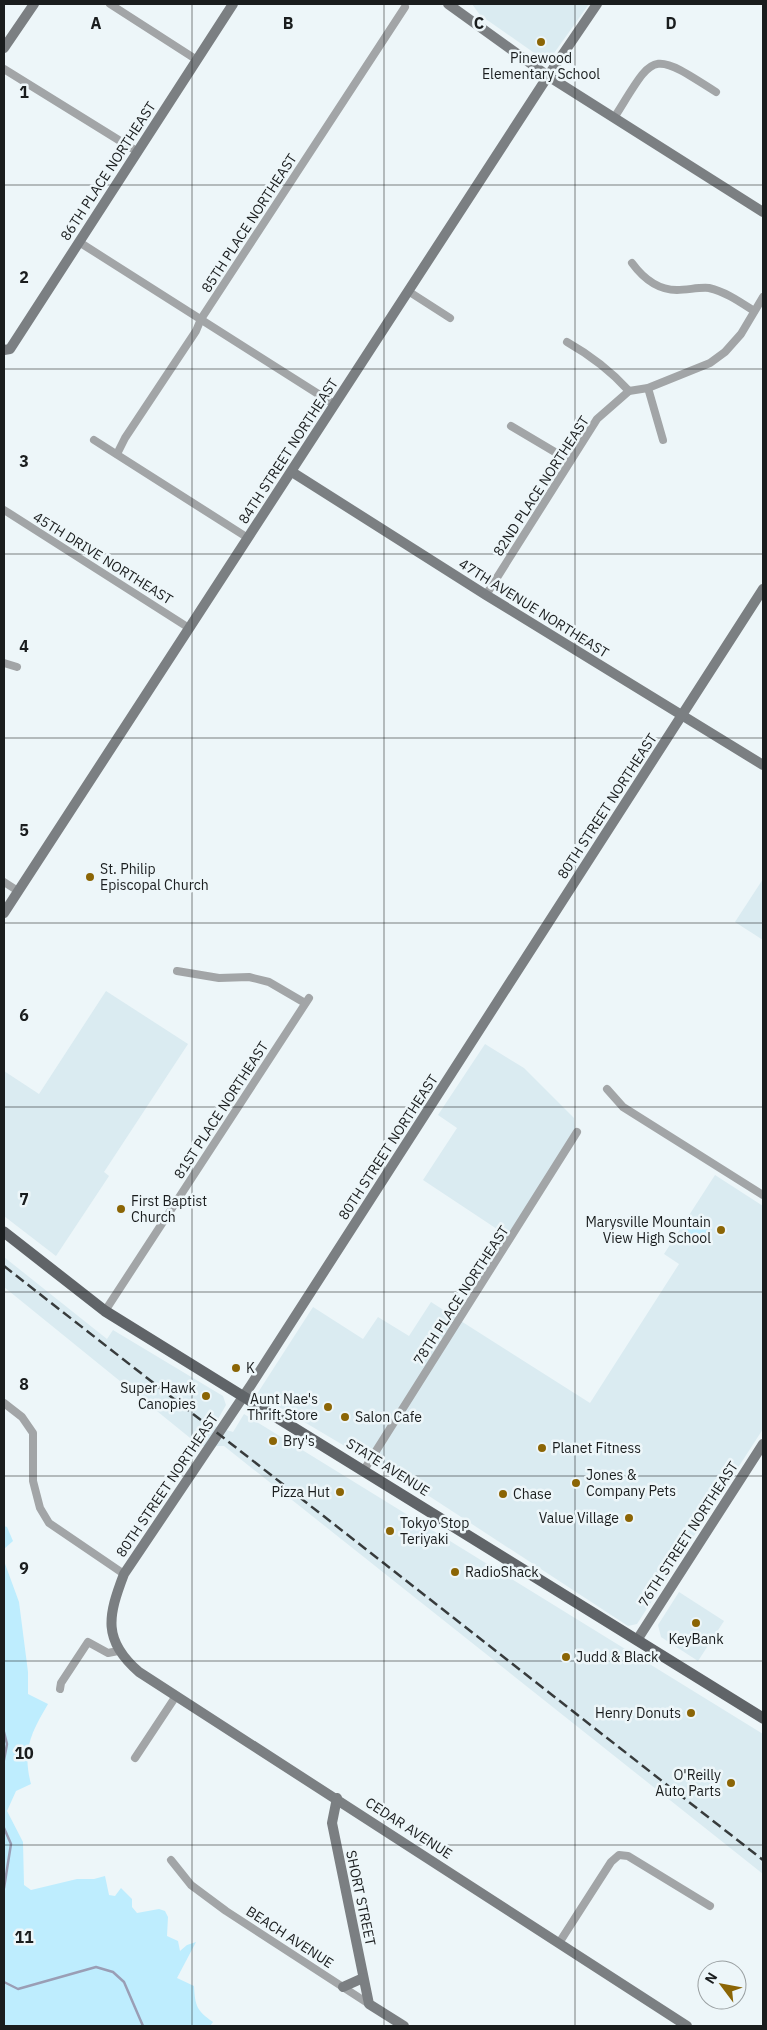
<svg xmlns="http://www.w3.org/2000/svg" width="767" height="2030" viewBox="0 0 767 2030" font-family="'IBM Plex Sans',sans-serif">
<style>
.built{fill:#daebf1}
.green{fill:#beedfe}
.lines{fill:none;stroke-linecap:round;stroke-linejoin:round}
.stream{stroke:#9a9eb5;stroke-width:2.5}
.street{stroke:#a2a5a7;stroke-width:8}
.secondary{stroke:#7b7f82;stroke-width:10}
.primary{stroke:#606468;stroke-width:11}
.rail{stroke:#373b3c;stroke-width:2.5;stroke-dasharray:10 5;stroke-linecap:butt}
.grid{fill:none;stroke:#1a1d1e;stroke-width:1;stroke-opacity:0.55}
.poi-dot{fill:#8b6505;stroke:#edf6f9;stroke-width:2}
.labels{text-anchor:middle;dominant-baseline:central;stroke-width:5;stroke-linejoin:round;paint-order:stroke}
.poi-label{font-size:14px;fill:#1a1d1e;stroke:#edf6f9;text-anchor:start}
.street-label{font-size:14px;fill:#1a1d1e;stroke:#edf6f9}
.grid-label{font-size:16px;text-anchor:middle;font-weight:bold;fill:#1a1d1e;stroke:#edf6f9;stroke-width:5;stroke-linejoin:round;paint-order:stroke}
</style>
<rect width="100%" height="100%" fill="#edf6f9"/>
<g class="built">
<path d="M472,4H589L552,56L546,58L540,57L480,15Z"/>
<path d="M763,879V940L735,922Z"/>
<path d="M106,991L188,1044L104,1172L109,1176L56,1256L4,1216V1071L39,1094Z"/>
<path d="M485,1044L524,1068L574,1118L575,1130L509,1237L423,1180L457,1128L438,1115Z"/>
<path d="M715,1175L763,1206V1429L637,1624L628,1626L429,1496L257,1394L313,1307L363,1339L378,1317L409,1336L431,1302L590,1403L679,1264L664,1254Z"/>
<path d="M4,1257L107,1339L113,1330L223,1396L226,1405L214,1426L233,1432L244,1414L763,1734V1874L224,1446H200L4,1287Z"/>
<path d="M679,1592L724,1621L698,1661L661,1637L658,1625Z"/>
</g>
<g class="green">
<path d="M690,1217L712,1231L707,1242L704,1243L683,1230Z"/>
<path d="M4,1526L7,1527L13,1541L4,1549Z"/>
<path d="M4,1561L19,1602L28,1672V1694L48,1704C31,1733 22,1750 31,1784L16,1791L7,1811L23,1842L24,1885L31,1890L77,1879H94L105,1876L109,1895L115,1896L121,1888L132,1899V1907L137,1913L159,1909L165,1911L168,1917L167,1936L178,1941L180,1951L187,1945L196,1942L177,1978L194,1986C195,2006 197,2011 213,2022L210,2026H4Z"/>
</g>
<g class="lines">
<g class="stream">
<path d="M4,1732L7,1744L4,1760"/>
<path d="M4,1828L11,1844L4,1888"/>
<path d="M4,1982L18,1989L96,1967L113,1972L124,1982L143,2026"/>
</g>
<g class="street">
<path d="M110,4L197,60"/>
<path d="M4,69L138,152"/>
<path d="M614,118C655,53 649,49 716,92"/>
<path d="M79,242L334,404"/>
<path d="M632,263C643,278 658,290 677,290C688,290 699,287 709,288C726,292 740,302 754,311"/>
<path d="M408,291L450,318"/>
<path d="M567,342C590,355 611,371 629,391"/>
<path d="M648,388L663,440"/>
<path d="M511,426L570,461"/>
<path d="M94,440L248,538"/>
<path d="M117,454L125,438L196,331L201,319L405,7"/>
<path d="M4,510L189,628"/>
<path d="M486,595L597,419L629,391L648,388L710,363L725,352L741,334L763,297"/>
<path d="M4,663L17,667"/>
<path d="M4,882L18,891"/>
<path d="M177,971L219,978L249,977L269,982L305,1003"/>
<path d="M607,1089L623,1107L763,1195"/>
<path d="M105,1311L309,998"/>
<path d="M4,1403L22,1417L33,1433V1481L40,1508L49,1523L124,1574"/>
<path d="M364,1470L577,1132"/>
<path d="M60,1689L61,1683L88,1642L108,1653L118,1651"/>
<path d="M135,1758L176,1696"/>
<path d="M171,1860L191,1885L226,1911L369,2004"/>
<path d="M559,1943L611,1862L619,1855L628,1856L710,1906"/>
</g>
<g class="secondary">
<path d="M448,4L548,76L763,212"/>
<path d="M4,48L34,4"/>
<path d="M4,350L10,349L233,4"/>
<path d="M292,472L486,595L763,765"/>
<path d="M4,913L548,76L597,4"/>
<path d="M637,1640L763,1444"/>
<path d="M337,1798L332,1823L369,2004L404,2026"/>
<path d="M343,1987L363,1978"/>
<path d="M687,2026L139,1672C102,1640 108,1616 124,1574L251,1385L763,589"/>
</g>
<path class="primary" d="M4,1232L105,1311L763,1718"/>
<path class="rail" d="M4,1266L763,1860"/>
</g>
<path class="grid" d="M192,4V2026M384,4V2026M575,4V2026M4,185H763M4,369H763M4,554H763M4,738H763M4,923H763M4,1107H763M4,1292H763M4,1476H763M4,1661H763M4,1845H763"/>
<g class="poi-dot">
<circle cx="541" cy="42" r="5"/>
<circle cx="90" cy="877" r="5"/>
<circle cx="121" cy="1209" r="5"/>
<circle cx="721" cy="1230" r="5"/>
<circle cx="236" cy="1368" r="5"/>
<circle cx="206" cy="1396" r="5"/>
<circle cx="328" cy="1407" r="5"/>
<circle cx="345" cy="1417" r="5"/>
<circle cx="273" cy="1441" r="5"/>
<circle cx="542" cy="1448" r="5"/>
<circle cx="576" cy="1483" r="5"/>
<circle cx="340" cy="1492" r="5"/>
<circle cx="503" cy="1494" r="5"/>
<circle cx="629" cy="1518" r="5"/>
<circle cx="390" cy="1531" r="5"/>
<circle cx="455" cy="1572" r="5"/>
<circle cx="696" cy="1623" r="5"/>
<circle cx="566" cy="1657" r="5"/>
<circle cx="691" cy="1713" r="5"/>
<circle cx="731" cy="1783" r="5"/>
</g>
<g class="labels">
<g class="poi-label">
<text x="541" y="58" text-anchor="middle">Pinewood<tspan x="541" dy="16">Elementary School</tspan></text>
<text x="100" y="869">St. Philip<tspan x="100" dy="16">Episcopal Church</tspan></text>
<text x="131" y="1201">First Baptist<tspan x="131" dy="16">Church</tspan></text>
<text x="711" y="1222" text-anchor="end">Marysville Mountain<tspan x="711" dy="16">View High School</tspan></text>
<text x="246" y="1368">K</text>
<text x="196" y="1388" text-anchor="end">Super Hawk<tspan x="196" dy="16">Canopies</tspan></text>
<text x="318" y="1399" text-anchor="end">Aunt Nae's<tspan x="318" dy="16">Thrift Store</tspan></text>
<text x="355" y="1417">Salon Cafe</text>
<text x="283" y="1441">Bry's</text>
<text x="552" y="1448">Planet Fitness</text>
<text x="586" y="1475">Jones &amp;<tspan x="586" dy="16">Company Pets</tspan></text>
<text x="330" y="1492" text-anchor="end">Pizza Hut</text>
<text x="513" y="1494">Chase</text>
<text x="619" y="1518" text-anchor="end">Value Village</text>
<text x="400" y="1523">Tokyo Stop<tspan x="400" dy="16">Teriyaki</tspan></text>
<text x="465" y="1572">RadioShack</text>
<text x="696" y="1639" text-anchor="middle">KeyBank</text>
<text x="576" y="1657">Judd &amp; Black</text>
<text x="681" y="1713" text-anchor="end">Henry Donuts</text>
<text x="721" y="1775" text-anchor="end">O'Reilly<tspan x="721" dy="16">Auto Parts</tspan></text>
</g>
<g class="street-label">
<text transform="translate(108 171) rotate(-57)">86TH PLACE NORTHEAST</text>
<text transform="translate(249 223) rotate(-57)">85TH PLACE NORTHEAST</text>
<text transform="translate(288 451) rotate(-57)">84TH STREET NORTHEAST</text>
<text transform="translate(541 486) rotate(-57)">82ND PLACE NORTHEAST</text>
<text transform="translate(103 558) rotate(32)">45TH DRIVE NORTHEAST</text>
<text transform="translate(534 608) rotate(32)">47TH AVENUE NORTHEAST</text>
<text transform="translate(607 806) rotate(-57)">80TH STREET NORTHEAST</text>
<text transform="translate(221 1110) rotate(-57)">81ST PLACE NORTHEAST</text>
<text transform="translate(388 1147) rotate(-57)">80TH STREET NORTHEAST</text>
<text transform="translate(461 1295) rotate(-57)">78TH PLACE NORTHEAST</text>
<text transform="translate(388 1467) rotate(32)">STATE AVENUE</text>
<text transform="translate(167 1485) rotate(-56)">80TH STREET NORTHEAST</text>
<text transform="translate(688 1534) rotate(-57)">76TH STREET NORTHEAST</text>
<text transform="translate(409 1828) rotate(33)">CEDAR AVENUE</text>
<text transform="translate(361 1898) rotate(78)">SHORT STREET</text>
<text transform="translate(290 1937) rotate(33)">BEACH AVENUE</text>
</g>
</g>
<g class="grid-label">
<text x="96" y="29">A</text>
<text x="288" y="29">B</text>
<text x="479" y="29">C</text>
<text x="671" y="29">D</text>
<text x="24" y="98">1</text>
<text x="24" y="283">2</text>
<text x="24" y="467">3</text>
<text x="24" y="652">4</text>
<text x="24" y="836">5</text>
<text x="24" y="1021">6</text>
<text x="24" y="1205">7</text>
<text x="24" y="1390">8</text>
<text x="24" y="1574">9</text>
<text x="24" y="1759">10</text>
<text x="24" y="1943">11</text>
</g>
<rect width="767" height="2030" fill="none" stroke="#1a1d1e" stroke-width="10"/>
<g transform="translate(722 1985) rotate(302)"><circle r="24" fill="#edf6f9" stroke="#999fa1"/>
<path d="M0-4L9 19L0 12L-9 19Z" fill="#8b6505"/>
<text y="-8" font-size="14" font-weight="bold" text-anchor="middle" fill="#1a1d1e">N</text>
</g>
</svg>
